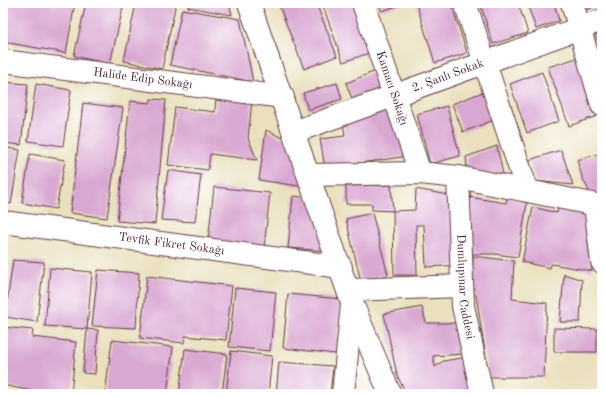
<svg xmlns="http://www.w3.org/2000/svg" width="605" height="397" viewBox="0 0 605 397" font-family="'Old Standard TT',serif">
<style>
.building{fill:#d9a8d2}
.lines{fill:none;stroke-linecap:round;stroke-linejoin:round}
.minor-casing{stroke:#623c41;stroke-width:24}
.minor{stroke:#fff;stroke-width:22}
.labels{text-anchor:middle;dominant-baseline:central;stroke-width:3.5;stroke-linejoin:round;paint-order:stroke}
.street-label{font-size:12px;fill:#4a1f2b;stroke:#fff}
</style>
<rect width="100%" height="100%" fill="#fff"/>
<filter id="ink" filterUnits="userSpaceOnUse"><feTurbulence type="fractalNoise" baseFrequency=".025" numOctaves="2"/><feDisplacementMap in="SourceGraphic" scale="8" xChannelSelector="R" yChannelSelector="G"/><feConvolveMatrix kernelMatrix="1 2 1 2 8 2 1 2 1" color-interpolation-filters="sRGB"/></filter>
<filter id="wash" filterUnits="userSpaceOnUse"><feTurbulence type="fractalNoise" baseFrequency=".012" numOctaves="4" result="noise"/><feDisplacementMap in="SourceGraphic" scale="16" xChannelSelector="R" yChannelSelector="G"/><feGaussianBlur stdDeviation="0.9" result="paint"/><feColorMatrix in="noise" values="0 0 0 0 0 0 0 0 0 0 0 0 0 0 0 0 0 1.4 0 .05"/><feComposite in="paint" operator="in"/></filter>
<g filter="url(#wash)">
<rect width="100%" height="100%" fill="#eae0be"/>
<g id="blocks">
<g class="building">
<path d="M3,3H75L66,53L3,42Z"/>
<path d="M86,3H124L110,64L74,56Z"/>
<path d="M136,3H176L162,69L124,61Z"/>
<path d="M188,3H229L232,15L188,7Z"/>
<path d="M278,3H316L337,56L304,69Z"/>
<path d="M322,3H354L372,52L343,62Z"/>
<path d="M379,3H407L381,11Z"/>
<path d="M416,3H451L467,53L435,63Z"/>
<path d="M480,3H518L528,33L493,44Z"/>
<path d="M527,3H554L559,21L536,29Z"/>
<path d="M583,3H602V4L586,10Z"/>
<path d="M182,9L240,19L253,82L170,65Z"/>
<path d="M602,32V56L595,34Z"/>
<path d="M577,58L597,116L569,126L548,67Z"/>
<path d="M378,70L388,95L355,107L346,83Z"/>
<path d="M542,72L559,121L527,133L510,84Z"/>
<path d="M3,82L28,84L21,145L3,143Z"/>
<path d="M337,83L342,99L308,110L303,93Z"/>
<path d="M36,84L71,90L63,146L28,141Z"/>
<path d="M483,92L494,120L463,132L452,104Z"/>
<path d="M216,97L252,101L248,138L257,160L210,154L208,170L168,165L175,107L215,112Z"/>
<path d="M151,99L166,100L155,224L117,221L130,101L150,103Z"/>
<path d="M83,103L123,108L107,218L70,213Z"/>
<path d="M388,105L409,156L325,168L320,139L345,136L343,123Z"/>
<path d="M447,106L460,156L430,164L417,114Z"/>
<path d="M266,130L293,143L305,187L259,180Z"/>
<path d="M497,146L504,179L467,170L466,157Z"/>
<path d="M3,147L20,150L11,204L3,202Z"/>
<path d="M561,150L573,185L535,181L529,160Z"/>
<path d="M602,153V199H593L582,177L577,160Z"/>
<path d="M30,154L65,160L56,209L22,203Z"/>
<path d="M168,170L201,175L195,222L161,220Z"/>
<path d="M391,185L393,211L372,210V204H346V186Z"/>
<path d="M214,187L270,193L264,248L208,241Z"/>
<path d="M416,189L459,197L462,265L426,267L424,225H416L417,275H394L393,211L415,210Z"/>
<path d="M293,196L310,198L328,251L288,248Z"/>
<path d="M469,197L506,203L507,197L527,203L518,257L495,254H469Z"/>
<path d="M533,207L557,213L558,208L589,213L588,243L592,271L551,264L550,268L522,262Z"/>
<path d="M372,213L388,275L361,282L346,219Z"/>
<path d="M473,256L514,261L512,299L547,303L544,377H489L476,295L472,293Z"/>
<path d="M13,260L44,262L37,322L5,317Z"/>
<path d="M50,268L92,272L87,329L45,326Z"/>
<path d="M98,270L139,273L136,328L92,326Z"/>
<path d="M564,274L582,280L580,322H560Z"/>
<path d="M147,276L232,286L226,340L185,336L184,343L140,338Z"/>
<path d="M235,288L276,292L270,351L229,347Z"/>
<path d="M288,294L342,299L336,354L283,348Z"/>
<path d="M422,307L426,323H459L463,354L433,356L435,367L443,361L474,356L479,388L442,394H406L397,375L384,314Z"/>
<path d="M3,327L33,330L32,337L76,342L71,394L27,390L3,385Z"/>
<path d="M554,328L597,329V352H554Z"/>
<path d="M87,329L98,330L95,374L83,373Z"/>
<path d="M112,340L173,347L167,394H105Z"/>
<path d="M185,349L227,354L222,394H179Z"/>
<path d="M231,351L272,356L268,394H226Z"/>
<path d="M279,362L333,366L330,394H276Z"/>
</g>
</g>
</g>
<g filter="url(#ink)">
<use href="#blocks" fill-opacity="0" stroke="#623c41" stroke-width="1"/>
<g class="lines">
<defs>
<g id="minor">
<path d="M249,3L352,303L390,394"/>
<path id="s1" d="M363,3L420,173"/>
<path d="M465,3L527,190"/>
<path d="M572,3L602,105"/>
<path id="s2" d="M3,61L283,97"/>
<path id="s3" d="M294,132L602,20"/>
<path d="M309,175L420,173L458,177L602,206"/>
<path id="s4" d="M458,177L463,306L482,394"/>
<path d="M595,205L602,262"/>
<path id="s5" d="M3,222L341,267"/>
<path d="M349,290L462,286"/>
<path d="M343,394L352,304"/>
</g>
</defs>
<use href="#minor" class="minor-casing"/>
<use href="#minor" class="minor"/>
</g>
</g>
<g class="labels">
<g class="street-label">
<text stroke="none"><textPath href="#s3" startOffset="164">2. Şanlı Sokak</textPath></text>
<text stroke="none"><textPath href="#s2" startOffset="141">Halide Edip Sokağı</textPath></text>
<text stroke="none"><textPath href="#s1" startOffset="90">Kamacı Sokağı</textPath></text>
<text stroke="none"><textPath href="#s5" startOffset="170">Tevfik Fikret Sokağı</textPath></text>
<text stroke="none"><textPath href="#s4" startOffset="110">Dumlupınar Caddesi</textPath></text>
</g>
</g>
<rect width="605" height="397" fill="none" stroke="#fff" stroke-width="16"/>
</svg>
